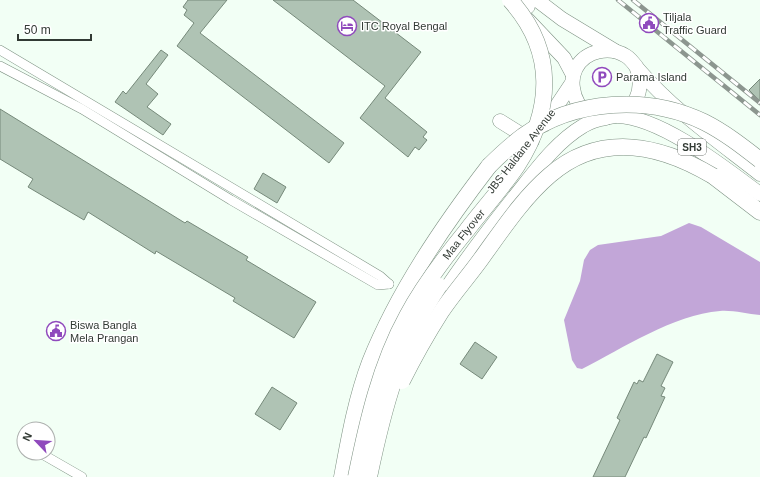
<svg xmlns="http://www.w3.org/2000/svg" width="760" height="477" viewBox="0 0 760 477" font-family="Helvetica,sans-serif">
<style>
.water{fill:#c2a6d8}
.building{fill:#afc3b4;stroke:#76897a}
.lines{fill:none;stroke-linecap:round;stroke-linejoin:round}
.street-casing{stroke:#7d9182;stroke-width:10}
.primary-casing{stroke:#7d9182;stroke-width:15}
.highway-casing{stroke:#7d9182;stroke-width:17}
.street{stroke:#fff;stroke-width:9}
.primary{stroke:#fff;stroke-width:14}
.highway{stroke:#fff;stroke-width:16}
.rail-casing{stroke:#8c968f;stroke-width:4.5}
.rail{stroke:#fff;stroke-width:3;stroke-dasharray:9;stroke-linecap:butt}
.highway-bridge-casing{stroke:#7d9182;stroke-width:17;stroke-linecap:butt}
.highway-bridge{stroke:#fff;stroke-width:16}
.labels{text-anchor:middle;dominant-baseline:central;stroke-width:3;stroke-linejoin:round;paint-order:stroke}
.shield{fill:#fff;stroke:#707571;stroke-width:1}
.shield-label{font-size:10px;font-weight:bold;fill:#323a34}
.poi-label{font-size:11px;fill:#323a34;stroke:#fff;text-anchor:start}
.street-label{font-size:11px;fill:#323a34;stroke:#fff}
</style>
<rect width="100%" height="100%" fill="#f2fff5"/>
<path class="water" d="M689,223L701,227L760,262V315C747,314 733,310 720,311C673,315 623,348 582,369L577,368L572,360L564,320L580,281L584,260L590,250L598,245L661,236Z"/>
<g class="building">
<path d="M188,0H227L200,33L344,143L329,163L177,46L194,23L184,15L187,10L183,7Z"/>
<path d="M273,0H353L421,52L385,98L427,132L423,137L427,140L419,150L415,147L408,157L360,118L385,86Z"/>
<path d="M161,50L168,55L146,84L158,94L147,107L171,124L163,135L115,102L123,91L126,94Z"/>
<path d="M760,79V101L749,90Z"/>
<path d="M0,109L185,223L187,221L248,257L246,260L316,302L294,338L233,301L235,298L156,251L155,254L88,212L84,220L28,187L33,179L0,159Z"/>
<path d="M263,173L286,187L277,203L254,189Z"/>
<path d="M475,342L497,357L482,379L460,364Z"/>
<path d="M657,354L673,362L661,386L665,388L661,396L665,397L646,438L644,437L625,477H593L620,420L617,418L634,382L637,384L639,380L643,382Z"/>
<path d="M272,387L297,403L280,430L255,414Z"/>
</g>
<g class="lines">
<defs>
<g id="street">
<path d="M0,50L380,276L389,284"/>
<path d="M0,66L82,109L231,200L378,285L389,284"/>
<path d="M42,454L82,477"/>
</g>
<g id="primary">
<path d="M537,0L562,19L615,51"/>
<path d="M527,19L564,58L573,75"/>
<path d="M636,66C657,121 579,137 573,88C572,82 573,74 576,68C586,50 610,46 626,56C631,59 635,65 638,69C673,110 718,141 760,174"/>
<path d="M617,116C661,117 725,168 760,194"/>
<path d="M500,121L532,141"/>
<path d="M544,125L572,83"/>
<path d="M437,303C461,265 488,230 516,195C536,170 556,142 583,126C591,121 598,119 606,118"/>
</g>
<g id="highway">
<path d="M522,0L527,6"/>
<path d="M713,176L760,212"/>
<path d="M342,477C349,439 356,399 370,362C398,292 443,226 489,166"/>
</g>
</defs>
<use href="#street" class="street-casing"/>
<use href="#primary" class="primary-casing"/>
<use href="#highway" class="highway-casing"/>
<use href="#street" class="street"/>
<use href="#primary" class="primary"/>
<use href="#highway" class="highway"/>
<defs>
<g id="rail">
<path d="M618,0L760,115"/>
<path d="M633,0L760,103"/>
</g>
</defs>
<use href="#rail" class="rail-casing"/>
<use href="#rail" class="rail"/>
<defs>
<g id="highway-bridge">
<path d="M489,166C500,155 511,145 523,136C575,99 648,95 704,122C724,132 742,146 760,160"/>
<path d="M402,381C414,357 427,334 441,312C453,294 468,277 481,259C502,230 523,198 550,175C601,131 661,145 713,176"/>
<path id="s1" d="M356,477C367,423 380,365 407,316C423,286 445,257 467,230C484,208 502,188 517,166C553,110 556,51 510,0"/>
<path d="M369,477C383,410 400,344 439,286"/>
</g>
</defs>
<use href="#highway-bridge" class="highway-bridge-casing"/>
<use href="#highway-bridge" class="highway-bridge"/>
</g>
<defs>
<symbol id="civic-ring" viewBox="-11 -11 22 22"><circle r="9.5" fill="#fff" stroke="#904abd" stroke-width="1.5"/><path d="M-.6-6.5H3V-4.5H.6V-3L4-1V1h2V6H-6V1h2V-1L-.6-3ZM-1.2 2.5V6h2.4V2.5Z" fill="#904abd"/></symbol>
<symbol id="hotel-ring" viewBox="-11 -11 22 22"><circle r="9.5" fill="#fff" stroke="#904abd" stroke-width="1.5"/><path d="M-6-4.5h1.5V1H6V5H4.5V3h-9V5H-6ZM-4 0a1.8 1.8 0 1 1 3.6 0ZM.5 0V-2.5h3Q6-2.5 6 0Z" fill="#904abd"/></symbol>
<symbol id="parking-ring" viewBox="-11 -11 22 22"><circle r="9.5" fill="#fff" stroke="#904abd" stroke-width="1.5"/><path d="M-3.5-5.5H1a3.5 3.5 0 0 1 0 7H-1V5.5H-3.5ZM-1-3.4V-.6H.8a1.4 1.4 0 0 0 0-2.8Z" fill="#904abd"/></symbol>
</defs>
<g fill-rule="evenodd">
<use href="#civic-ring" x="638" y="12" width="22" height="22"/>
<use href="#hotel-ring" x="336" y="15" width="22" height="22"/>
<use href="#parking-ring" x="591" y="66" width="22" height="22"/>
<use href="#civic-ring" x="45" y="320" width="22" height="22"/>
</g>
<g class="labels">
<rect class="shield" x="678" y="139" width="28" height="16" rx="3"/>
<g class="shield-label">
<text x="692" y="147">SH3</text>
</g>
<g class="poi-label">
<text x="663" y="17">Tiljala<tspan x="663" dy="13">Traffic Guard</tspan></text>
<text x="361" y="26">ITC Royal Bengal</text>
<text x="616" y="77">Parama Island</text>
<text x="70" y="325">Biswa Bangla<tspan x="70" dy="13">Mela Prangan</tspan></text>
</g>
<g class="street-label">
<text transform="translate(521 151) rotate(-52)">JBS Haldane Avenue</text>
<text stroke="none"><textPath href="#s1" startOffset="269">Maa Flyover</textPath></text>
</g>
</g>
<g transform="translate(36 441) rotate(295)"><circle r="19" fill="#ffffff" stroke="#adb0ae"/>
<path d="M0-3L7 15L0 10L-7 15Z" fill="#904abd"/>
<text y="-6" font-size="11" font-weight="bold" text-anchor="middle" fill="#323a34">N</text>
</g>
<path d="M18 34v6h73v-6" fill="none" stroke="#323a34" stroke-width="2"/>
<text x="24" y="34" font-size="12" fill="#323a34" stroke="#ffffff" stroke-width="3" paint-order="stroke">50 m</text>
</svg>
